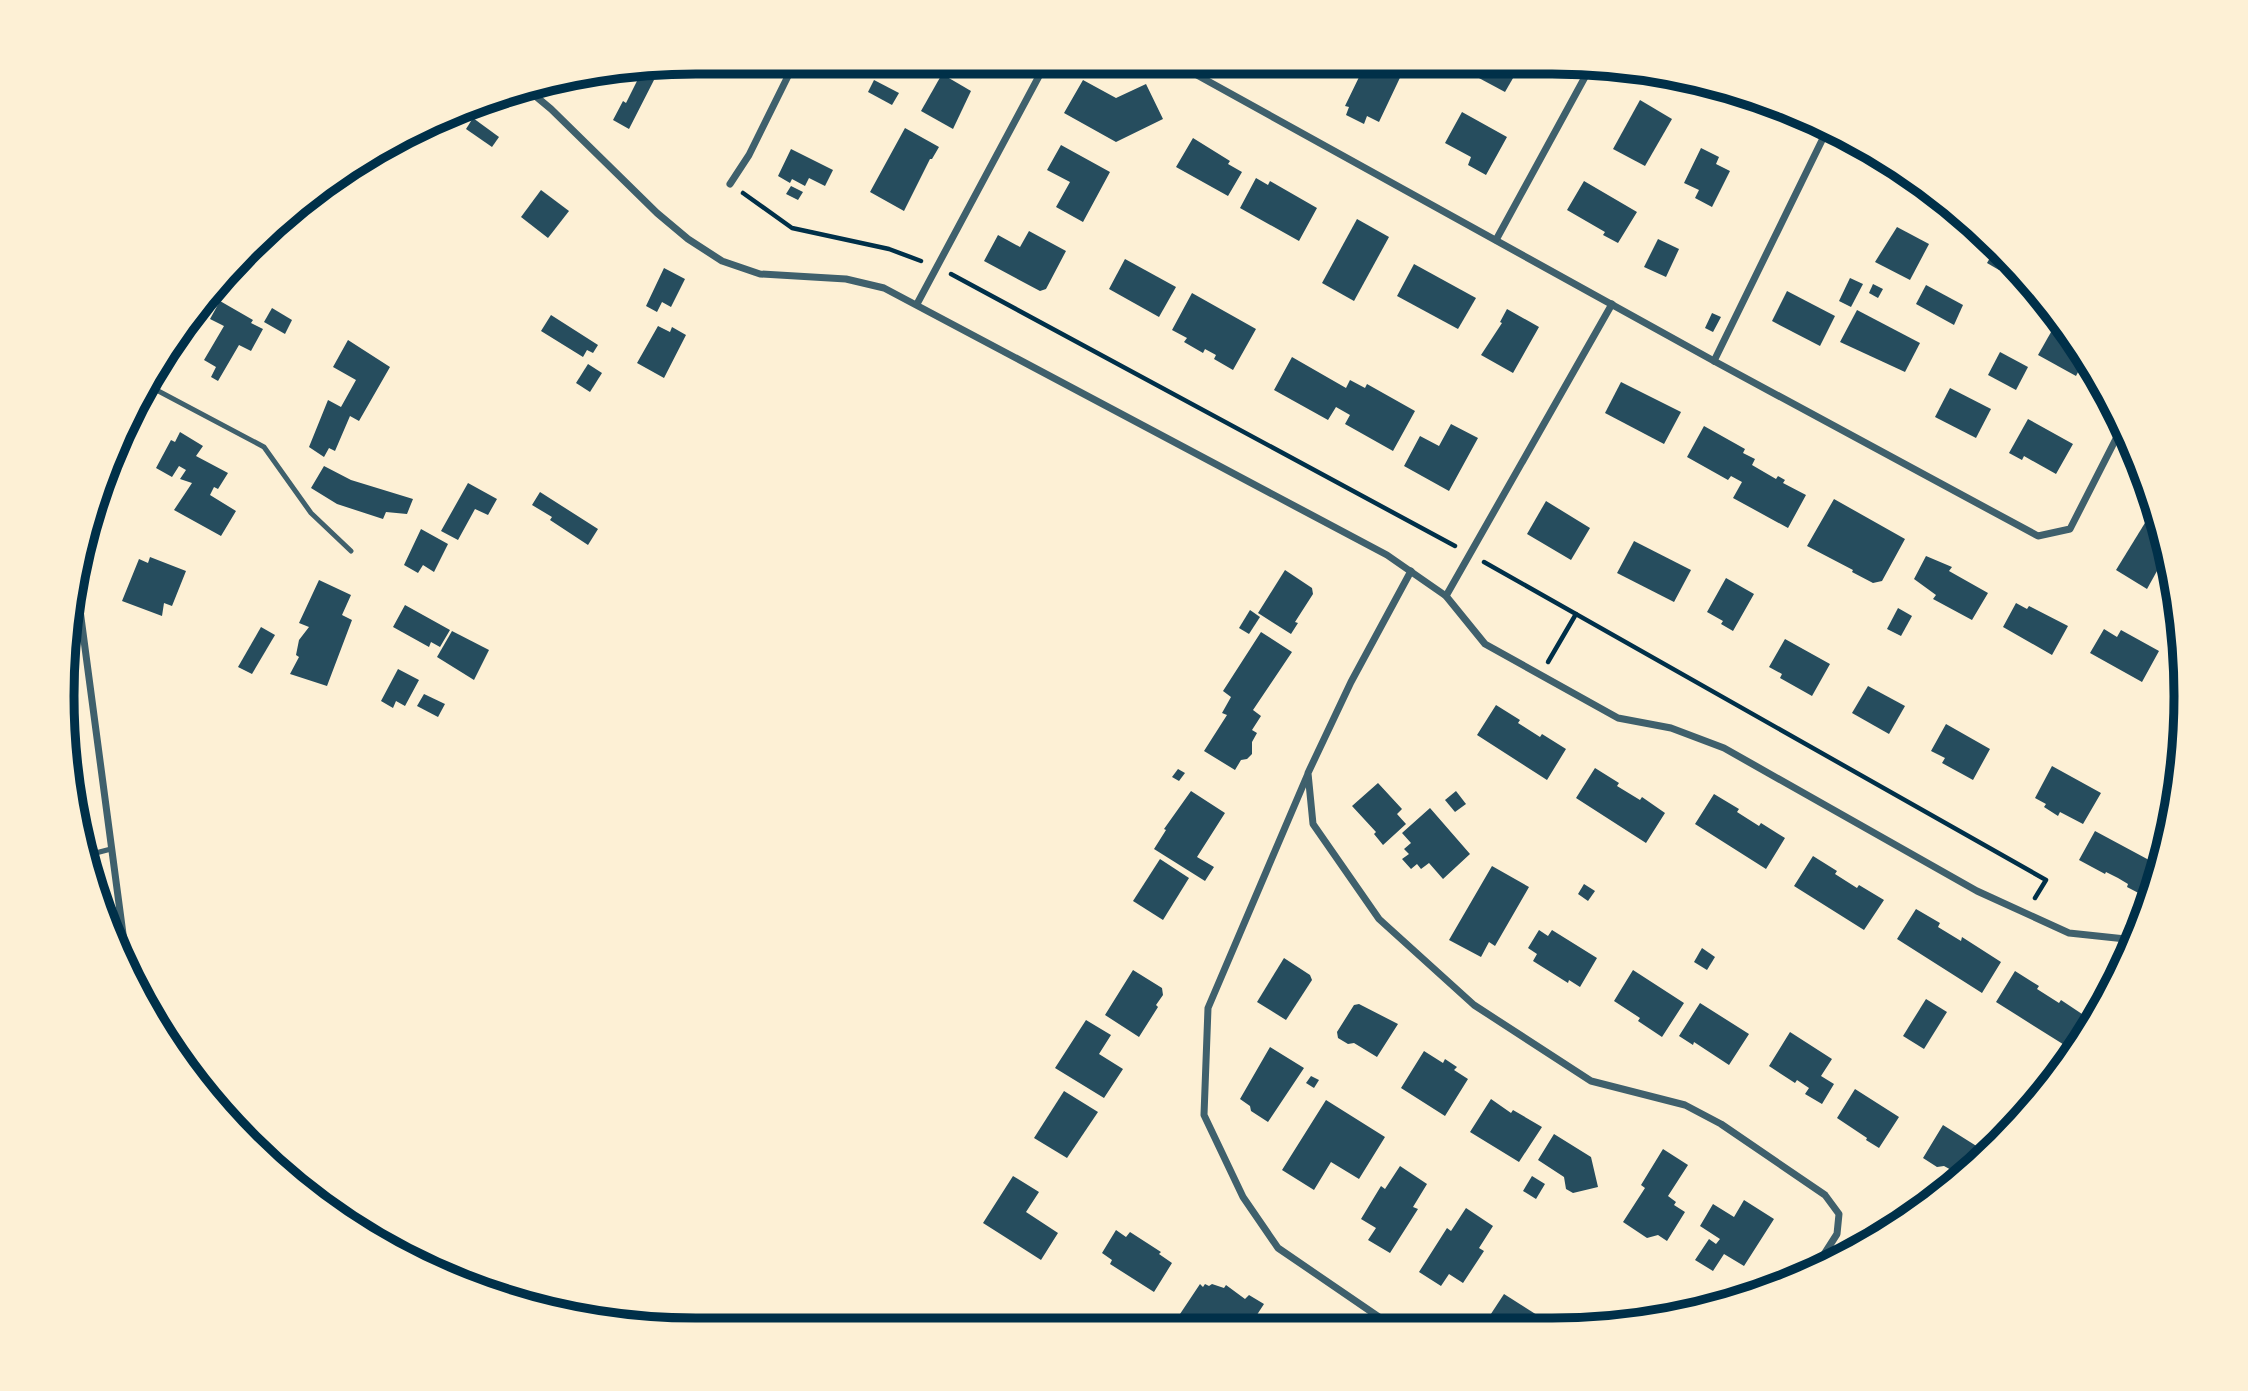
<svg xmlns="http://www.w3.org/2000/svg" width="2248" height="1391" viewBox="0 0 2248 1391" font-family="'IBM Plex Sans',sans-serif">
<style>
.building{fill:#264d5e}
.lines{fill:none;stroke-linecap:round;stroke-linejoin:round}
.path{stroke:#003049;stroke-width:4.5}
.service{stroke:#3f606c;stroke-width:5}
.minor{stroke:#3f606c;stroke-width:7}
.rim{fill:none;stroke:#003049;stroke-width:9}
</style>
<rect width="100%" height="100%" fill="#fdf0d5"/>
<g class="building">
<path d="M704,61H726L721,70Z"/>
<path d="M1370,65H1406L1379,122L1367,116L1364,124L1346,115L1349,107L1345,106L1361,73L1365,75Z"/>
<path d="M1483,66H1520L1505,92L1477,77Z"/>
<path d="M641,73L654,80L629,129L613,120L623,101L626,103Z"/>
<path d="M942,74L971,91L953,129L921,111Z"/>
<path d="M874,80L899,93L892,105L868,92Z"/>
<path d="M1083,80L1116,98L1146,84L1163,119L1116,142L1064,113Z"/>
<path d="M1741,95L1776,104L1770,117L1738,102Z"/>
<path d="M1640,100L1672,119L1645,166L1613,149Z"/>
<path d="M1462,112L1507,137L1486,175L1468,165L1471,157L1445,143Z"/>
<path d="M473,118L499,137L492,147L466,129Z"/>
<path d="M905,128L939,147L932,159H930L904,211L870,192Z"/>
<path d="M1193,138L1230,161L1228,164L1242,172L1228,196L1176,167Z"/>
<path d="M1061,145L1110,172L1083,222L1056,207L1070,182L1047,170Z"/>
<path d="M1701,148L1719,157L1716,164L1730,171L1712,207L1695,198L1699,190L1684,183Z"/>
<path d="M791,149L833,170L825,186L809,178L805,186L792,179L790,183L778,176Z"/>
<path d="M1878,157L1927,186L1922,195L1872,167Z"/>
<path d="M1256,178L1268,185L1270,181L1317,208L1299,241L1240,208Z"/>
<path d="M1584,181L1637,212L1618,243L1603,235L1605,232L1567,210Z"/>
<path d="M791,186L803,192L798,200L786,194Z"/>
<path d="M541,190L569,211L548,238L521,217Z"/>
<path d="M1357,219L1389,237L1354,301L1322,283Z"/>
<path d="M1897,227L1929,244L1910,280L1875,262Z"/>
<path d="M1029,231L1066,251L1046,289L1040,291L984,261L998,235L1020,247Z"/>
<path d="M1658,239L1679,249L1666,277L1644,267Z"/>
<path d="M1994,251L2006,258L1999,270L1987,263Z"/>
<path d="M1125,259L1176,287L1159,317L1109,289Z"/>
<path d="M1414,264L1476,298L1458,329L1397,296Z"/>
<path d="M664,268L685,279L671,307L662,302L657,312L646,306Z"/>
<path d="M1850,278L1863,284L1851,307L1839,301Z"/>
<path d="M1873,284L1883,289L1878,298L1869,293Z"/>
<path d="M1926,285L1963,305L1954,325L1916,304Z"/>
<path d="M1787,291L1835,316L1820,346L1772,321Z"/>
<path d="M1192,293L1256,329L1233,370L1214,359L1216,355L1205,349L1203,353L1184,342L1187,338L1172,330Z"/>
<path d="M220,301L253,320L251,323L263,329L251,351L239,345L218,381L211,377L216,367L204,360L224,326L210,319Z"/>
<path d="M272,308L292,320L285,334L264,322Z"/>
<path d="M1507,309L1539,327L1513,373L1481,355L1502,323L1500,322Z"/>
<path d="M1857,310L1920,343L1905,372L1840,342Z"/>
<path d="M1712,313L1721,317L1713,332L1705,328Z"/>
<path d="M551,315L598,345L593,353L587,350L583,357L541,331Z"/>
<path d="M2059,318L2086,357L2076,376L2038,355Z"/>
<path d="M658,326L670,332L672,327L686,335L664,378L637,363Z"/>
<path d="M348,340L390,367L359,421L350,416L335,451L329,448L324,457L309,447L328,400L341,407L356,380L333,367Z"/>
<path d="M2000,352L2028,367L2016,390L1988,375Z"/>
<path d="M1292,357L1346,388L1350,380L1365,388L1367,384L1415,411L1393,451L1345,424L1350,415L1336,407L1328,420L1274,390Z"/>
<path d="M588,364L602,373L590,392L576,383Z"/>
<path d="M1621,382L1681,412L1664,444L1605,413Z"/>
<path d="M1950,388L1991,409L1976,438L1935,417Z"/>
<path d="M2028,419L2073,444L2056,474L2024,456L2022,460L2009,453Z"/>
<path d="M1451,424L1478,438L1449,491L1404,466L1420,436L1439,446Z"/>
<path d="M1704,426L1745,449L1743,453L1755,459L1752,465L1776,479L1778,476L1785,480L1783,483L1806,495L1788,528L1733,498L1742,482L1731,476L1728,480L1687,457Z"/>
<path d="M180,432L203,446L196,456L228,473L218,489L214,487L210,495L236,511L221,536L174,510L192,483L180,479L186,470L179,466L172,477L156,468L171,440L175,442Z"/>
<path d="M324,466L351,480L413,499L407,514L386,512L383,519L337,504L311,488Z"/>
<path d="M468,483L497,499L488,515L475,509L458,540L441,531Z"/>
<path d="M540,492L598,529L588,545L550,520L552,517L532,505Z"/>
<path d="M1834,499L1905,539L1882,581L1873,583L1852,572L1853,570L1807,546Z"/>
<path d="M1546,501L1590,528L1571,560L1527,534Z"/>
<path d="M2148,518L2161,526L2167,553L2147,589L2116,570Z"/>
<path d="M421,529L448,544L434,572L423,565L418,573L404,565Z"/>
<path d="M1634,541L1691,570L1674,602L1617,573Z"/>
<path d="M1926,556L1952,567L1949,571L1988,593L1972,620L1933,599L1936,595L1914,579Z"/>
<path d="M150,557L186,571L172,606L164,603L162,616L122,601L139,559L148,563Z"/>
<path d="M1285,570L1312,588L1313,594L1295,622L1298,623L1291,634L1258,613Z"/>
<path d="M1726,578L1754,594L1733,631L1721,624L1723,621L1707,612Z"/>
<path d="M319,580L351,595L342,615L352,620L327,686L290,674L299,657L296,655L299,640L309,627L299,623Z"/>
<path d="M2016,603L2027,609L2029,606L2068,626L2052,655L2003,627Z"/>
<path d="M405,605L450,630L440,647L431,642L429,647L393,627Z"/>
<path d="M1898,608L1912,616L1901,636L1887,629Z"/>
<path d="M1250,610L1260,617L1249,634L1239,628Z"/>
<path d="M261,627L275,635L252,674L238,667Z"/>
<path d="M2104,629L2117,637L2121,630L2159,651L2142,682L2090,653Z"/>
<path d="M452,631L489,650L474,680L437,657Z"/>
<path d="M1261,632L1292,652L1253,710L1261,716L1252,730L1257,733L1252,742V754L1247,759L1241,760L1235,770L1204,751L1227,715L1222,713L1231,697L1223,691Z"/>
<path d="M1785,639L1830,664L1812,696L1780,678L1782,674L1769,667Z"/>
<path d="M398,669L419,680L405,706L396,701L393,708L381,701Z"/>
<path d="M1868,686L1905,706L1889,734L1852,713Z"/>
<path d="M424,694L445,704L438,717L417,706Z"/>
<path d="M1496,705L1520,720L1518,723L1540,737L1542,734L1566,749L1547,780L1477,735Z"/>
<path d="M1946,724L1990,749L1973,780L1942,763L1945,758L1931,751Z"/>
<path d="M2052,766L2101,793L2083,824L2060,812L2058,816L2044,807L2046,804L2035,798Z"/>
<path d="M1595,768L1619,783L1617,786L1640,800L1642,797L1665,813L1646,843L1576,798Z"/>
<path d="M1178,769L1185,773L1179,781L1172,777Z"/>
<path d="M1378,783L1402,809L1397,814L1406,824L1383,845L1374,834L1376,832L1352,806Z"/>
<path d="M1191,791L1225,813L1197,857L1214,867L1205,881L1154,849L1166,830L1164,829Z"/>
<path d="M1456,791L1466,804L1455,812L1445,800Z"/>
<path d="M1714,794L1739,809L1737,812L1759,826L1761,823L1785,838L1766,869L1695,824Z"/>
<path d="M1430,808L1470,854L1443,879L1429,863L1421,869L1417,864L1411,869L1402,859L1409,854L1404,849L1411,843L1402,833Z"/>
<path d="M2095,831L2162,867L2150,899L2127,887L2128,884L2118,878L2106,872L2105,874L2079,860Z"/>
<path d="M1813,856L1837,871L1835,874L1857,888L1859,885L1884,900L1864,930L1794,886Z"/>
<path d="M1160,859L1189,878L1163,920L1133,901Z"/>
<path d="M1492,866L1529,887L1495,946L1489,942L1481,957L1449,940Z"/>
<path d="M1584,884L1595,891L1588,901L1578,894Z"/>
<path d="M1916,909L1940,923L1938,927L1961,941L1962,937L2001,962L1982,993L1897,939Z"/>
<path d="M1539,930L1548,936L1552,930L1597,958L1580,987L1569,980L1568,983L1533,961L1537,954L1528,948Z"/>
<path d="M1702,948L1715,957L1707,970L1694,962Z"/>
<path d="M1284,958L1310,975L1312,980L1286,1020L1257,1002Z"/>
<path d="M1133,970L1162,988L1163,995L1156,1005L1158,1007L1139,1037L1105,1015Z"/>
<path d="M1633,970L1684,1003L1662,1037L1638,1021L1640,1018L1614,1001Z"/>
<path d="M2015,971L2039,986L2037,989L2059,1003L2061,1000L2085,1016L2066,1046L1996,1002Z"/>
<path d="M1926,999L1947,1012L1924,1049L1903,1036Z"/>
<path d="M1700,1003L1749,1034L1729,1065L1694,1042L1693,1045L1679,1036Z"/>
<path d="M1359,1004L1398,1024L1377,1057L1354,1043L1348,1044L1338,1038L1337,1032L1354,1005Z"/>
<path d="M1086,1020L1111,1035L1099,1054L1123,1069L1104,1098L1055,1068Z"/>
<path d="M1790,1032L1832,1059L1821,1076L1834,1084L1822,1104L1805,1094L1809,1088L1797,1080L1795,1083L1769,1066Z"/>
<path d="M1270,1047L1304,1068L1268,1122L1251,1111L1250,1106L1240,1099Z"/>
<path d="M1424,1051L1443,1063L1445,1059L1457,1067L1454,1070L1468,1079L1445,1116L1401,1088Z"/>
<path d="M1311,1076L1319,1080L1314,1088L1306,1083Z"/>
<path d="M1855,1089L1899,1117L1879,1148L1866,1140L1867,1138L1837,1118Z"/>
<path d="M1064,1091L1098,1112L1067,1158L1034,1138Z"/>
<path d="M1491,1099L1511,1113L1513,1110L1542,1127L1519,1162L1470,1132Z"/>
<path d="M1326,1100L1385,1137L1359,1179L1331,1162L1314,1190L1282,1170Z"/>
<path d="M1943,1125L1978,1147L1983,1140L1994,1147L1964,1177L1944,1166L1937,1167L1923,1158Z"/>
<path d="M1554,1134L1591,1157L1598,1187L1573,1193L1566,1189L1564,1177L1538,1160Z"/>
<path d="M1663,1149L1688,1165L1668,1196L1676,1202L1674,1205L1685,1212L1667,1241L1658,1235L1647,1238L1623,1222L1645,1188L1641,1185Z"/>
<path d="M1400,1166L1427,1184L1413,1207L1418,1209L1390,1253L1368,1240L1376,1228L1361,1219L1381,1186L1385,1189Z"/>
<path d="M1013,1176L1039,1192L1026,1212L1058,1233L1041,1260L983,1223Z"/>
<path d="M1532,1176L1545,1184L1536,1199L1523,1191Z"/>
<path d="M1744,1200L1774,1219L1744,1266L1724,1254L1713,1271L1695,1260L1709,1239L1716,1244L1720,1239L1700,1226L1713,1204L1734,1217Z"/>
<path d="M1466,1208L1493,1226L1479,1248L1484,1251L1463,1283L1449,1274L1441,1286L1419,1272L1447,1228L1451,1231Z"/>
<path d="M1116,1230L1126,1237L1130,1232L1161,1252L1159,1254L1172,1263L1154,1292L1110,1264L1112,1260L1102,1253Z"/>
<path d="M1200,1284L1203,1287L1205,1284L1209,1286L1212,1284L1224,1288L1226,1285L1245,1299L1249,1295L1264,1304L1249,1327H1185L1176,1320Z"/>
<path d="M1504,1294L1545,1320L1539,1328H1493L1485,1323Z"/>
<path d="M1265,1314L1280,1323L1286,1327H1257Z"/>
</g>
<g class="lines">
<g class="path">
<path d="M743,193L792,228L889,249L921,261"/>
<path d="M951,274L1455,546"/>
<path d="M1484,562L2046,880L2035,898"/>
<path d="M1548,662L1576,614"/>
</g>
<g class="service">
<path d="M147,385L264,447L311,513L351,551"/>
<path d="M88,855L111,849"/>
</g>
<g class="minor">
<path d="M1177,64L1714,361L2038,536L2070,529L2123,425"/>
<path d="M527,89L551,109L657,213L688,239L722,261L760,274L846,279L884,288L1387,555L1446,596L1485,644L1618,718L1671,728L1724,748L1977,891L2069,933L2135,940"/>
<path d="M730,184L749,155L795,62"/>
<path d="M1496,240L1591,66"/>
<path d="M917,304L1046,63"/>
<path d="M1714,361L1828,128"/>
<path d="M1411,571L1351,682L1308,773L1313,824L1379,919L1474,1005L1591,1081L1685,1105L1721,1124L1825,1195L1839,1214L1837,1234L1814,1270"/>
<path d="M78,595L127,964"/>
<path d="M1446,596L1612,304"/>
<path d="M1307,776L1208,1008L1204,1115L1243,1197L1278,1248L1395,1328"/>
</g>
</g>
<path d="M0 0H2248V1391H0ZM696 74H1552A622 622 0 0 1 2174 696V696A622 622 0 0 1 1552 1318H696A622 622 0 0 1 74 696V696A622 622 0 0 1 696 74Z" fill="#fdf0d5" fill-rule="evenodd"/>
<path class="rim" d="M696 74H1552A622 622 0 0 1 2174 696V696A622 622 0 0 1 1552 1318H696A622 622 0 0 1 74 696V696A622 622 0 0 1 696 74Z"/>
</svg>
